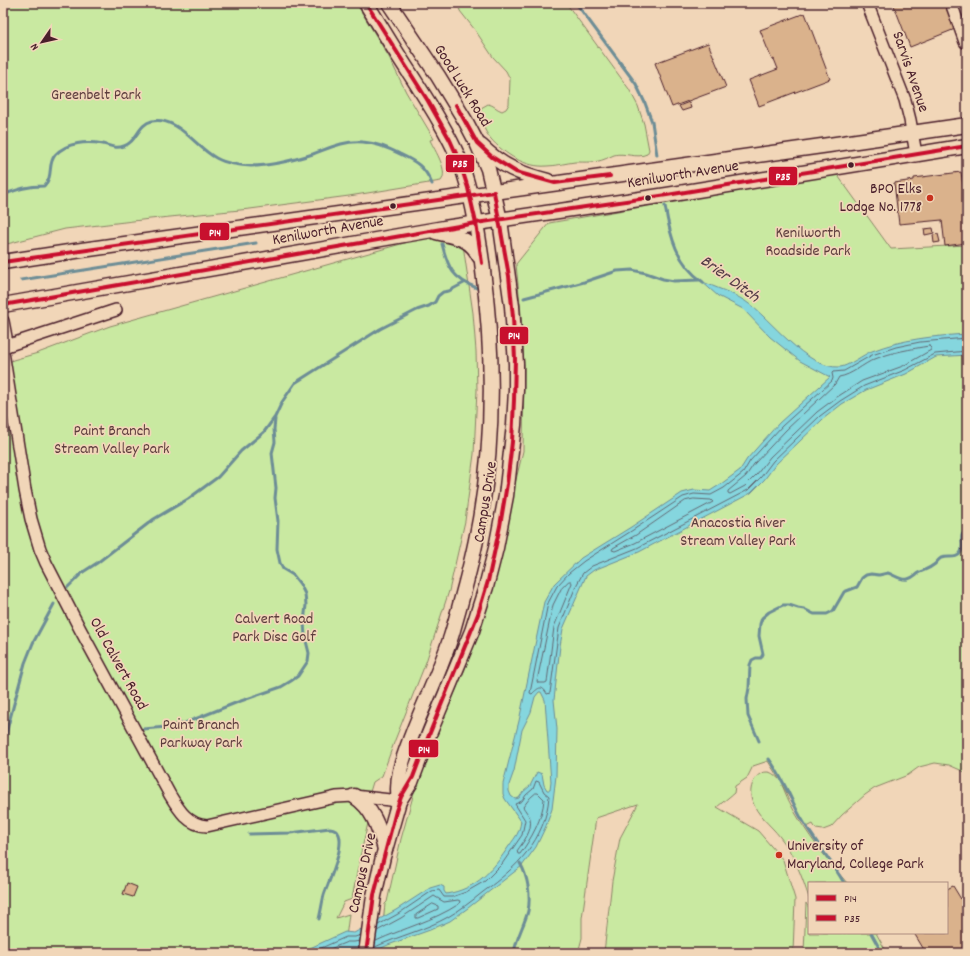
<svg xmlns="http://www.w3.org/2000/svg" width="970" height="956" viewBox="0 0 970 956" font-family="Dekko,sans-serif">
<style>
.green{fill:#c9e9a1;stroke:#8a8466}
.water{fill:#85d6de;stroke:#6d8d96;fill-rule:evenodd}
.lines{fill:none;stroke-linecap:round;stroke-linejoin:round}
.shore{stroke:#626873;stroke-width:1}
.stream{stroke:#6d8d96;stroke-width:3}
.building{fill:#dab28c;stroke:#4a1f2b}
.minor-casing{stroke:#4a1f2b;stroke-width:14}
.major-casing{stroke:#4a1f2b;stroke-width:17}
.minor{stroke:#f1d6b8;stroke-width:11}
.major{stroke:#f1d6b8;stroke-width:14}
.bus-1-casing{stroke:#f1d6b8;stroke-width:7}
.bus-2-casing{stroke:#f1d6b8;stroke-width:7}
.bus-1{stroke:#c8102e;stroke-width:4}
.bus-2{stroke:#c8102e;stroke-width:4}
.bus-dot{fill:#4a1f2b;stroke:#f1d6b8;stroke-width:1.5}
.poi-dot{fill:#c8321e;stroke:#f1d6b8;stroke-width:1.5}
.labels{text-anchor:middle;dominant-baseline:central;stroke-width:3.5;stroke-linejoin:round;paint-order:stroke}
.street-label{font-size:16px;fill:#4a1f2b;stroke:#f1d6b8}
.park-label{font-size:16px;fill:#5d3d3d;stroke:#f1d6b8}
.poi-label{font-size:16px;fill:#4a1f2b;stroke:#f1d6b8;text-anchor:end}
.water-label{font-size:17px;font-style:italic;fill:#533a46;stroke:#f1d6b8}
.line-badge{stroke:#f1d6b8;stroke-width:1.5}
.badge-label{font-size:11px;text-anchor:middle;font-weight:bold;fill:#fff}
</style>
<rect width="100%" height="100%" fill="#f1d6b8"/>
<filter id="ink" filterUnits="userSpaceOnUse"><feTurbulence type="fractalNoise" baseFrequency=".025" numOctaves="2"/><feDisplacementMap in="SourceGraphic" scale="8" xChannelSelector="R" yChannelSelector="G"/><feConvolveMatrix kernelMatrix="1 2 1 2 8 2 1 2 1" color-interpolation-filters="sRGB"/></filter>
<g filter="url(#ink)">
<g class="green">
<path d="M3,3H356L389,57L406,92L434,139L430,140C435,151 449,171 441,181L349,196L250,209L150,219L65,229L3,245Z"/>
<path d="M458,3H566L629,89L638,106L644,124L649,150L647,154C637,159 624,152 614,155C611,156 608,158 605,159C596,163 585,162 575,162C566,163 556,166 547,166C526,168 504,154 491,139C484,131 479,118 481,108L488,104C494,105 496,109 502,111L506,109L509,104L510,79L506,71L493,57L475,30L460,11Z"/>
<path d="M836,173L891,249L967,245V773L949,765L935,763L919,767L908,775L875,788L865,795L842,815L831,827L823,830L816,829L813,824L807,827L782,785C796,822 822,853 847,883H809V898C802,877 794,854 780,837C770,824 757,816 752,800C748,790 754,772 767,772C773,772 776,777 779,779L768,761L753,766L747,778L735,786L734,793L717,807L758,831L783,860L795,899L793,953H604L612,881L620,838L638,804L596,818L582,918V938L578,953H380L385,904L387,902L401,839L415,789L434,741L465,669L479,630L523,451L524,365L521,314L516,264L549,223Z"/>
<path d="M447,231L462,238L473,313L476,351L477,390L474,454L465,521L449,591L426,662L395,740L382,776L373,782L363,815L368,823L360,857L352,899L344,902L336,918L349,914L344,953H3V366L13,360L38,353L110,326Z"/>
<path d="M806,903L809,908V933H876L887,953H804Z"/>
</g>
<path class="water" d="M701,281C716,288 731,292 745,301C772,319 805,369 840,367C847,367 864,354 872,351C902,339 935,336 967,334V355L936,357L906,374L866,390L842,404L823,419L776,464L764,480L751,493L639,552L594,570L586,576L563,629L560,646L554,700L557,729L556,776L552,809L546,826L536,847L522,866L468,908L450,921L430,930L388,945L371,953H303L310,948L345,932L354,933L396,910L430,888L440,885L444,887V891L446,894C477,889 493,870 509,846C516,836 519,834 521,821L505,799L503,794V784L519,721L544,602L554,584L581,558L631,527L682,493L694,490L710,491L721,484L740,470L747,459L779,423L830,377L800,361L770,337L743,309L718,296ZM539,692H541L545,700L551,782L550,790H547L544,785L542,774L537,772L530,786L523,792L519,798L515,799L511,796L509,791V785L514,771L522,730L531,712L535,697Z"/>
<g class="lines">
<g class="shore">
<path d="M967,338L920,342L896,347L872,355L844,371L833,372L832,373L833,378L832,381L782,426L750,461L743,473L724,488L711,495L694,494L683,497L633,530L584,561L569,573L557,586L548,603L530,693L532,694C539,687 542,685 547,694L550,693L559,628L576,586L583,573L592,566L637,548L748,490L761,477L773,461L820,416L840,401L864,386L905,370L935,354L967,351"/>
<path d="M929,346L931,348V350L903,366L862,381L837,397L817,412L770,457L757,474L745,486L730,494L728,493V491L746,476L754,464L786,430L835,384L839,377C852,375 863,364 875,359C892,352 911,349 929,346Z"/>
<path d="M694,499L711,500L713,502L635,543L615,551L612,550L613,548L636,535L685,501Z"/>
<path d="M569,581H571L572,583L554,627L547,682L545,683H538L537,681L553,605L561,589Z"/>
<path d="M536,793H538L544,799C543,818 531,839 520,854H518L517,851C523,842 533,831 530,818C528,814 525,810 523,807L530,798Z"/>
<path d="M433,904L438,906V909L418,918H416V915Z"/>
<path d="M376,941C404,928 433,921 459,904L460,901L458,900L444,902L434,896L401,918L377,931"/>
<path d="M375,947C399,936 425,930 448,917C460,910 472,901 483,892C516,868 546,840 549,796L544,792L539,782L536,781L533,789L526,795L522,801L515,804L525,820L522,835L502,864L485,881L466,892L452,897H444L439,890L432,891L398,914L378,925"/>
<path d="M310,953L346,937H355L361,935"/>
<path d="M320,953L347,942H354L360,941"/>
</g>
<g class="stream">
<path d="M576,3L636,84L645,103L652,122L657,155"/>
<path d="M3,195C18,189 28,186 44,186C54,176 47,165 55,155C67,142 87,141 103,144C111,146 116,149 124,146C137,142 138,124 152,121C178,116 196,148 216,158C225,163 240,166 251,166C271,166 294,160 313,154C329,148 346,140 363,142C377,143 388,148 400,154C417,162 425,167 432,184"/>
<path d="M665,206C670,236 677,264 703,282"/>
<path d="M442,244C448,268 453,279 477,288"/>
<path d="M21,280L256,243"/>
<path d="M524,298L584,282L617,271L632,270L646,273L663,279L674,281L699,280"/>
<path d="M68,587L83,572L97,563L154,519L188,499L218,477L241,451L264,432L275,417L282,402L295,383L380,329L417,310L429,306L435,302L438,296L443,292L449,291L464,283"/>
<path d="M143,729L167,727L185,723L238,702L281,687L291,681L298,676L308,661L309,653L305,637L304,622L306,605L305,594L300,584L293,575L283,569L280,563L277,549L278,521L275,498L276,488L272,453L275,442L274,429L275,419"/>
<path d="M759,741L748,716L747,699L749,688L750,665L752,660L756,658H761L763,654L759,636L760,624L762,618L769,612L783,605H789L798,608L804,609L814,614H827L833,611L844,592L857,587L862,578L866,575L871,574L879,575L888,573C895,575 900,581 908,579C913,578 915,575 918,573C924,570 929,569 935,564C937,562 938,560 941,558C948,555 957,560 961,552C965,544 957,535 967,530"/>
<path d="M3,751L8,726L25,663L33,643L54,604"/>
<path d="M769,759C782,777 790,797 800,816C813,839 831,860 844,883"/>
<path d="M249,834L290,833L330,828C354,830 328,882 324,895C322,903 321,911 319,919"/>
<path d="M871,933L882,953"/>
<path d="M514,953C516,938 524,926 528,911C531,896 528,877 520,863"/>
</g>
</g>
<g class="building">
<path d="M893,3H944L955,29L910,47Z"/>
<path d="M805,13L830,79L759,106L749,80L778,69L774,59L772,60L760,30Z"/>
<path d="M708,43L726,87L672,107L655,63Z"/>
<path d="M689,102L691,108L682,111L679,106Z"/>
<path d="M961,172L967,214V243L945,246L942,220L899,224L894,183L914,180V178Z"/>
<path d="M933,228L934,233L925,235L924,229Z"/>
<path d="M938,234L940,242L934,243L933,235Z"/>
<path d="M127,883L137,887L133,897L123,894Z"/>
<path d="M953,886L967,909V953H926L914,933H947V889Z"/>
</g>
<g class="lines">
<defs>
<g id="minor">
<path d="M867,3L905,100L910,120L916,154"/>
<path d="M951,3L965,42"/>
<path d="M3,321L6,337L3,346"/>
<path d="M3,347L116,310"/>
<path d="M3,352L25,490L31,519L40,549L46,563L80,629L170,795C179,810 188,825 207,826L336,797L354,796L399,801"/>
</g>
<g id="major">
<path d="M366,3C381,27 395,51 411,75C428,102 446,129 459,159C472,192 477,227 482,262C494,352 495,446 477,535C471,567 462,598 453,630C443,665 426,698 413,732C404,756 395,776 399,801"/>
<path d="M481,146C501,166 520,174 548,181"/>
<path d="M436,232C455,237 470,237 479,256"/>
<path d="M3,262L82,250L829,145L967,125"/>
<path d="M3,305L444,228L667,195L967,146"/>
<path d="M354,796C373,808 379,828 385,849"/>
<path d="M366,953L374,896L383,857L399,801L411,782L427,739L472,631L486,587L496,548L506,496L514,425L516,390V364L512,306L500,220L488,169L477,143L466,122L438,76L389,3"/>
</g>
</defs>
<use href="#minor" class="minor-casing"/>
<use href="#major" class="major-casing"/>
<use href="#minor" class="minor"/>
<use href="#major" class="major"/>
<defs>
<g id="bus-1">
<path d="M3,262L494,192L509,276L513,317L515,359L514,400L512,442L507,484L500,526L488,581L478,614L427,740L413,777L401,797L396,811L374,895L366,953"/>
<path d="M3,305L476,223L482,263"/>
</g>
<g id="bus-2">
<path d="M366,3L428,101L450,140L459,160L468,188L476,223L667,195L967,146"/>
<path d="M456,105L477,143L492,157L516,172L555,183L610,176"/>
</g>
</defs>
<use href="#bus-1" class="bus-1-casing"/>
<use href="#bus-2" class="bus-2-casing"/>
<use href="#bus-1" class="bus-1"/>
<use href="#bus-2" class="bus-2"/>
</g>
</g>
<g class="bus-dot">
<circle cx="851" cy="165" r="3.5"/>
<circle cx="648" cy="198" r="3.5"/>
<circle cx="393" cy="206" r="3.5"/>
</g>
<g class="poi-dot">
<circle cx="930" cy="198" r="4"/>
<circle cx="779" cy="855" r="4"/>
</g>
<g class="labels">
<g class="street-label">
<text transform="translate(910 72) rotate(71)">Sarvis Avenue</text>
<text transform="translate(462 86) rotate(58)">Good Luck Road</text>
<text transform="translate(683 175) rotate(-9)">Kenilworth Avenue</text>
<text transform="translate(328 231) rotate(-10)">Kenilworth Avenue</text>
<text transform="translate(486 502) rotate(-81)">Campus Drive</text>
<text transform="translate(118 664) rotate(61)">Old Calvert Road</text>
<text transform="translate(363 873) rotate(-77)">Campus Drive</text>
</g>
<g class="park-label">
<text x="96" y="95">Greenbelt Park</text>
<text x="808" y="233">Kenilworth<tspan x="808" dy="18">Roadside Park</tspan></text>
<text x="112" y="431">Paint Branch<tspan x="112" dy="18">Stream Valley Park</tspan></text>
<text x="738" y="523">Anacostia River<tspan x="738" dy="18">Stream Valley Park</tspan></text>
<text x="274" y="619">Calvert Road<tspan x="274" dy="18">Park Disc Golf</tspan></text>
<text x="201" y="725">Paint Branch<tspan x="201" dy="18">Parkway Park</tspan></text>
</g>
<g class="poi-label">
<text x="922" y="189">BPO Elks<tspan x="922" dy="18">Lodge No. 1778</tspan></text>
<text x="787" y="846" text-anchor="start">University of<tspan x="787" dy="18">Maryland, College Park</tspan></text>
</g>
<g class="water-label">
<text transform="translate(729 280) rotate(36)">Brier Ditch</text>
</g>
</g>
<g class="line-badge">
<rect x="445" y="154" width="30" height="19" rx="4" fill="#c8102e"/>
<rect x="768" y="166" width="30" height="20" rx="4" fill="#c8102e"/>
<rect x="199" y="222" width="31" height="19" rx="4" fill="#c8102e"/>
<rect x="499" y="326" width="30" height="19" rx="4" fill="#c8102e"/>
<rect x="408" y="739" width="31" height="19" rx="4" fill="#c8102e"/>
</g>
<g class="badge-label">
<text x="460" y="167">P35</text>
<text x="783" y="180">P35</text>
<text x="215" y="236">P14</text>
<text x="514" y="339">P14</text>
<text x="424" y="753">P14</text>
</g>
<rect width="970" height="956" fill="none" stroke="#f1d6b8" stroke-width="16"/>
<rect x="8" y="8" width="954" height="940" fill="none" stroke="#4a1f2b" stroke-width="1.5" filter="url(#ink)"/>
<rect x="808" y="882" width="140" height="52" fill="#f1d6b8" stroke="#ae8d80"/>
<rect x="816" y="895" width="20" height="6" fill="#c8102e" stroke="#ae8d80"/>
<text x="844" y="902" font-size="12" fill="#4a1f2b">P14</text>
<rect x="816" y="915" width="20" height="6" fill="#c8102e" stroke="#ae8d80"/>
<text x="844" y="922" font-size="12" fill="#4a1f2b">P35</text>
<g transform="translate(42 42) rotate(236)" stroke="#f1d6b8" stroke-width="3" paint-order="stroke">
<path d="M0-3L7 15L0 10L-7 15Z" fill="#4a1f2b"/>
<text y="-6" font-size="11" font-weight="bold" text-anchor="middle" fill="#4a1f2b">N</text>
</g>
</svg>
